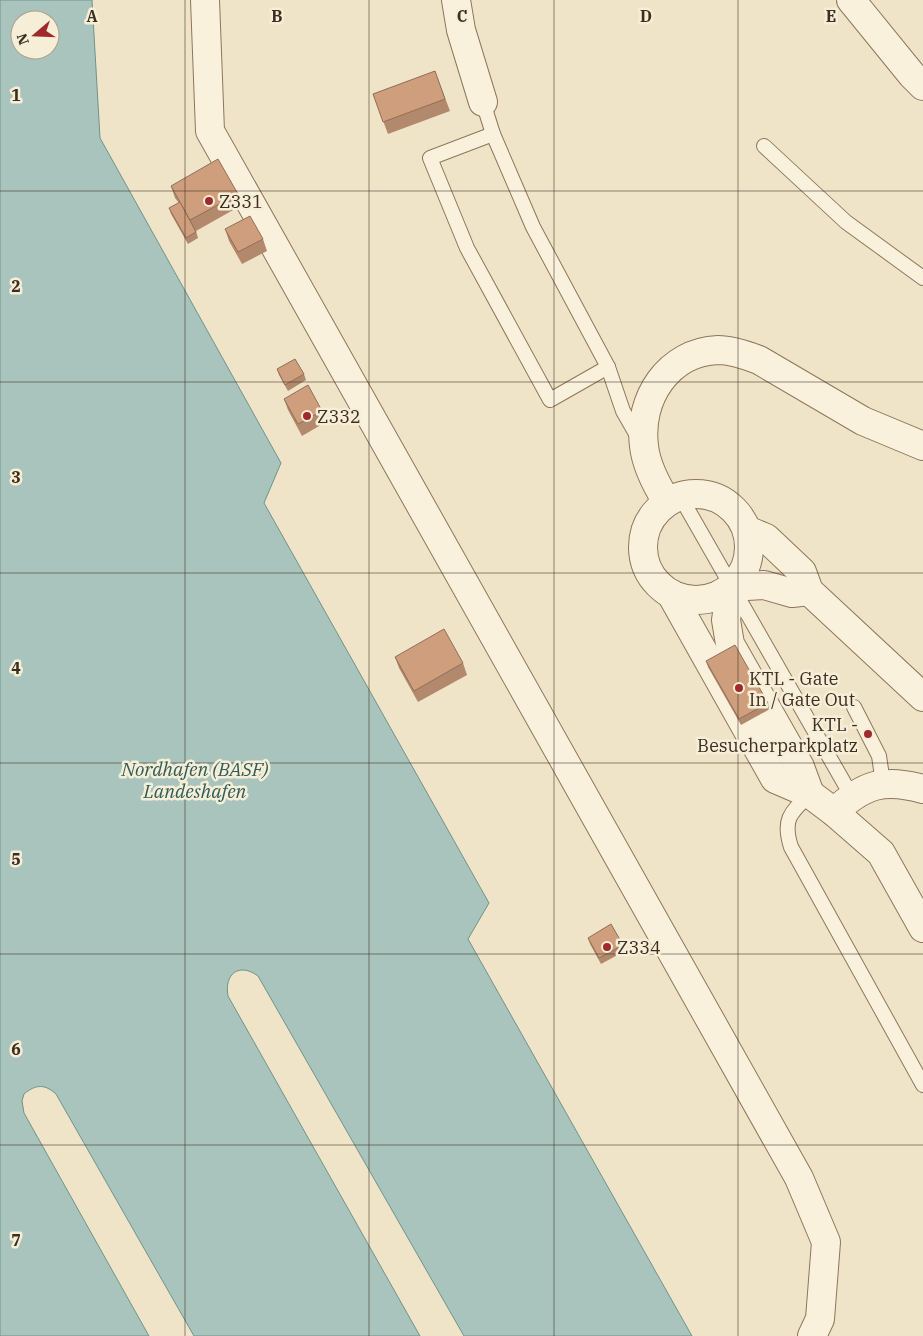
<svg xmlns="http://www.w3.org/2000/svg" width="923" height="1336" viewBox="0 0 923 1336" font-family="'IBM Plex Serif',serif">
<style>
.water{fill:#a9c4bc;stroke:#6f938a;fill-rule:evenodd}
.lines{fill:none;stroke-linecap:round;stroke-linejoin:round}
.service-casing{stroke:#8d765c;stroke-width:16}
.minor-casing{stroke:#8d765c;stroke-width:30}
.service{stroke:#faf1dc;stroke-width:14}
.minor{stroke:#faf1dc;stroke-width:28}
.wall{fill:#b2896c}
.building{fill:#cf9f7d;stroke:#916f58}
.grid{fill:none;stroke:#3d2e20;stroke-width:1;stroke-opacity:0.55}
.poi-dot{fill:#9e2a2b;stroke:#f7eed8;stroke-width:2}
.labels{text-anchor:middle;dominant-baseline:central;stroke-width:5;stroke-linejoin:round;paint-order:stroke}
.poi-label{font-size:18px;fill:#3d2e20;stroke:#f7eed8;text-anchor:start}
.water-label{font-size:19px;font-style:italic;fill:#2f5d5a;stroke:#f7eed8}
.grid-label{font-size:16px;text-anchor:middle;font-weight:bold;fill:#3d2e20;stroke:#f7eed8;stroke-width:5;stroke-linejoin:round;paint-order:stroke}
</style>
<rect width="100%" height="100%" fill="#f0e4c8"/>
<path class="water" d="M0,0H92L100,138L281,463L264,503L489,903L468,939L692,1336H464L258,976C239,962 224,974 228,996L420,1336H194L56,1094C45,1084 36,1084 24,1094L22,1101L24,1113L149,1336H0ZM20,20H50V50H20Z"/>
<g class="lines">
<defs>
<g id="service">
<path d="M483,102L493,134L533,227L608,367L623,411L639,439"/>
<path d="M493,134L430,158L467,248L550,400L608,367"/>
<path d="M764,146L846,222L923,278"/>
<path d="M680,496L851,795"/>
<path d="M854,707L879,756L883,783"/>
<path d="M810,794C791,812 782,819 791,847L923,1085"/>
</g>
<g id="minor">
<path d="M205,0L210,131L799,1178L826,1242L820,1319L812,1336"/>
<path d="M456,0L461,30L483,102"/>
<path d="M851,0L912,75L923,86"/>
<circle cx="696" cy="547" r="53"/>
<path d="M667,502C657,486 646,465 644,446C638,399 668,352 718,350C732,350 746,355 759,360L863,421L923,446"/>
<path d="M747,530L766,538L802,572L809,591L923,697"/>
<path d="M809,591L792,593L764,585L731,587L726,620L730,644L800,767L810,794"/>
<path d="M671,594L775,779L810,794L834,812L881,853L923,928"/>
<path d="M834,812C864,784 884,778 923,789"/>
</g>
</defs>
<use href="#service" class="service-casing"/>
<use href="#minor" class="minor-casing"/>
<use href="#service" class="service"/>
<use href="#minor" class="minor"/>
</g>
<g class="wall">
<path d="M435,71L450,111L388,134L373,94Z"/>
<path d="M171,186L238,194L242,205L196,231L198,238L188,244L171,214L169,208L179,203L175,198Z"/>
<path d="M225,229L263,239L267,251L242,264L229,241Z"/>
<path d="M277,369L304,374L306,380L288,391L279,375Z"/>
<path d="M284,399L322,411L326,422L302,436L288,410Z"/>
<path d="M395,657L463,663L467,675L418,702L399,668Z"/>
<path d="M706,661L768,703L770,709L741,725L708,667Z"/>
<path d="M588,938L623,945L625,951L601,964L590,944Z"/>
</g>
<g class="building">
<path d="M435,71L445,99L383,122L373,94Z"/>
<path d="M218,159L238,194L190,220L171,186Z"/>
<path d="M180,202L196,232L186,238L169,208Z"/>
<path d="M250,216L263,239L238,252L225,229Z"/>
<path d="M295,359L304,374L285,385L277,369Z"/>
<path d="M308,385L322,411L298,424L284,399Z"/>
<path d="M444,629L463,663L414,691L395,657Z"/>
<path d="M735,645L768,703L739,719L706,661Z"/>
<path d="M611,924L623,945L599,958L588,938Z"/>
</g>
<path class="grid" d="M185,0V1336M369,0V1336M554,0V1336M738,0V1336M0,191H923M0,382H923M0,573H923M0,763H923M0,954H923M0,1145H923"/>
<g class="poi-dot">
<circle cx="209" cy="201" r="5"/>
<circle cx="307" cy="416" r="5"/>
<circle cx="739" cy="688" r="5"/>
<circle cx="868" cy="734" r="5"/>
<circle cx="607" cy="947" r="5"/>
</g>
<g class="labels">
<g class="poi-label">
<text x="219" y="201">Z331</text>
<text x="317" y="416">Z332</text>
<text x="749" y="678">KTL - Gate<tspan x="749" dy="21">In / Gate Out</tspan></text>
<text x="858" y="724" text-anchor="end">KTL -<tspan x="858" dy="21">Besucherparkplatz</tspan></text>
<text x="617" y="947">Z334</text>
</g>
<g class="water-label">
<text x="195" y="769">Nordhafen (BASF)<tspan x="195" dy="22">Landeshafen</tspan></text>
</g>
</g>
<g class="grid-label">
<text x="92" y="22">A</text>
<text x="277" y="22">B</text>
<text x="462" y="22">C</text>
<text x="646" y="22">D</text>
<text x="831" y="22">E</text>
<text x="16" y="101">1</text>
<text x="16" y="292">2</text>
<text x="16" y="483">3</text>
<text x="16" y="674">4</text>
<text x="16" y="865">5</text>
<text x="16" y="1055">6</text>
<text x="16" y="1246">7</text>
</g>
<g transform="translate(35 35) rotate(251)"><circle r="24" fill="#f7eed8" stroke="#ada18e"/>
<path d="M0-4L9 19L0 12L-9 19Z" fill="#9e2a2b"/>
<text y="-8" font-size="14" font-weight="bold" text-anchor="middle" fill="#3d2e20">N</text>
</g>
</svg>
